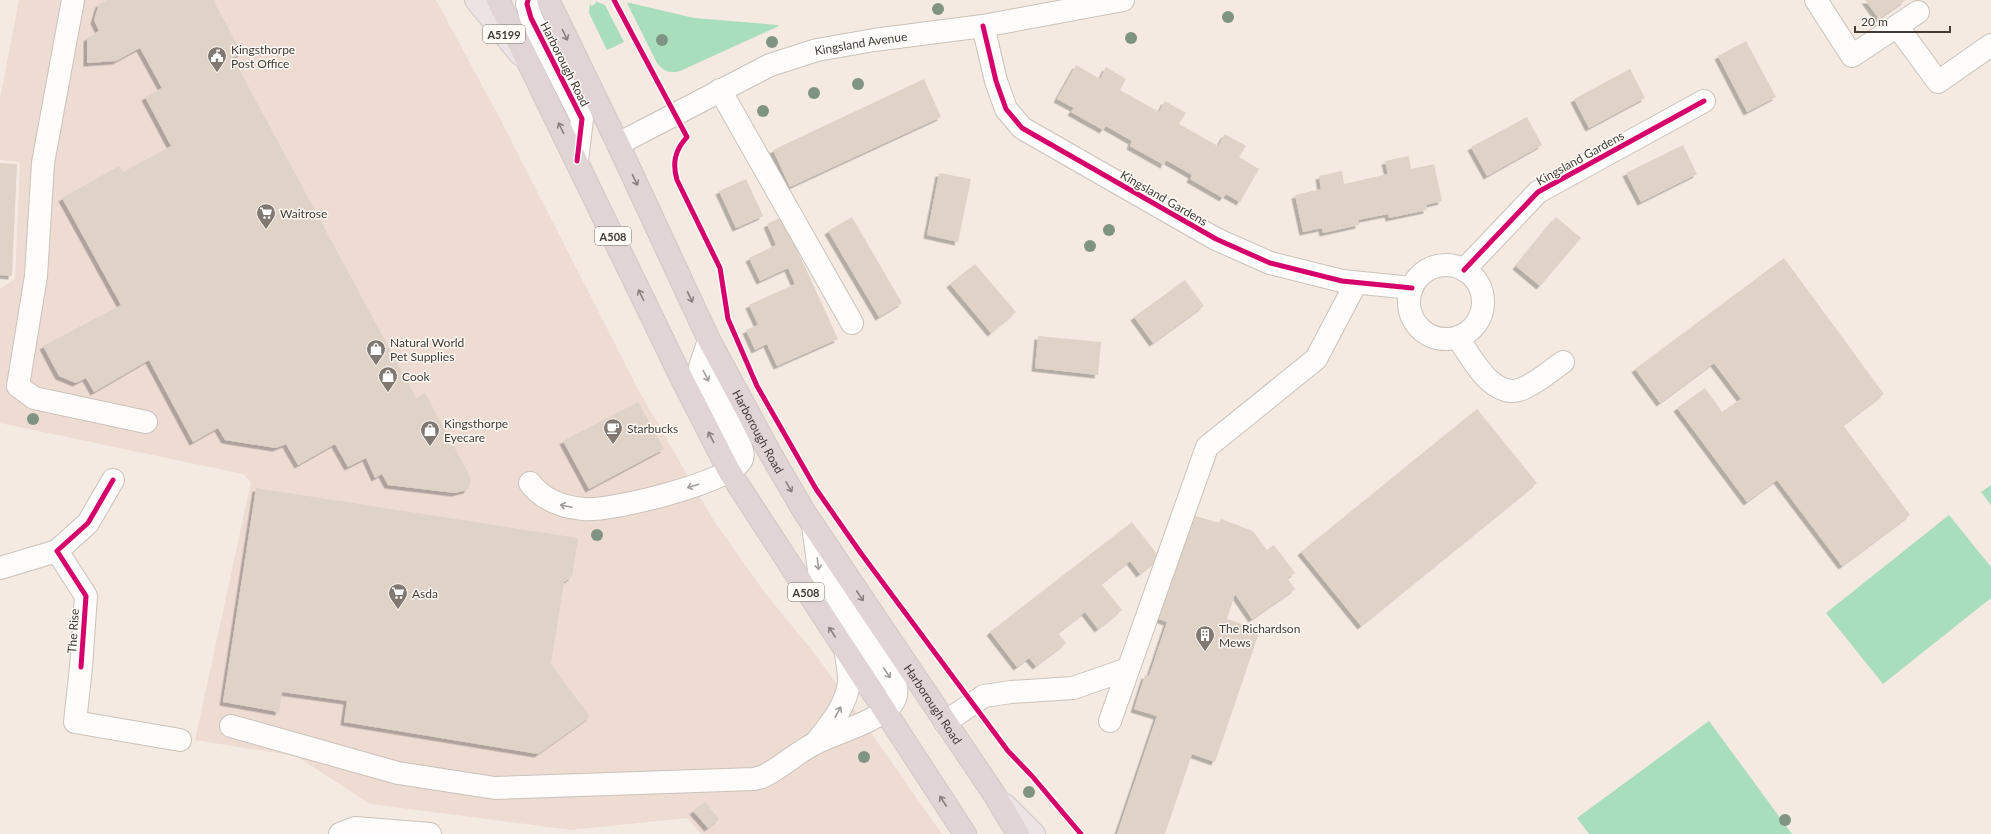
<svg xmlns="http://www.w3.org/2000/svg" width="1991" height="834" viewBox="0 0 1991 834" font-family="Lato,sans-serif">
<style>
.commercial{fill:#eedcd3}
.green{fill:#a8debb}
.building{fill:#dfd2c6;filter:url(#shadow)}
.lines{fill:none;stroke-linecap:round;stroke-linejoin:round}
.minor-casing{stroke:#cac2bb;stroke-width:24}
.major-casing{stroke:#cec9c5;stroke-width:24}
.highway-casing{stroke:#cec9c5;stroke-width:24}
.minor{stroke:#fdfcfa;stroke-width:22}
.major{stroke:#ece4e4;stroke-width:22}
.highway{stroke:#e1d4d5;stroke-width:22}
.cycleway-casing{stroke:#fefaf6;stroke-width:8}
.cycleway{stroke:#d6006c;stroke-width:5}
.tree{fill:#809484}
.oneway{stroke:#8a807d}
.oneway2{stroke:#a09c98}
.labels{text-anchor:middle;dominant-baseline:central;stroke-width:3;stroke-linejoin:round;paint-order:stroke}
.shield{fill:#fefaf6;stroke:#7a746f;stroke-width:1}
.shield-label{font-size:11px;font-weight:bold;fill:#423b35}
.street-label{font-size:12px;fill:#423b35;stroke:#fefaf6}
.poi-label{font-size:12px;fill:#423b35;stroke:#fefaf6;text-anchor:start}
</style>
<defs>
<filter id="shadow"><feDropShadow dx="-3.5" dy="3.5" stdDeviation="0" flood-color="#0004"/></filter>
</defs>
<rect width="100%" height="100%" fill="#f4eae1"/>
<path class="commercial" d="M19,0H436L497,113L638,389L712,518L765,593L816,655L942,834H701L687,818L571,830L370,804L296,756L195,740L251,482L243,474L0,423V289L15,279L20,162L0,160V99Z"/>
<g class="green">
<path d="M595,1L605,5L624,42L607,50L589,13L590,4L592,6L596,3Z"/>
<path d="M627,3H630L694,18L778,25L779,26L680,71C670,74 663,71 657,63Z"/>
<path d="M1991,485V505L1981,492Z"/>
<path d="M1949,515L1991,567V598L1883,684L1826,613Z"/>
<path d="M1709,721L1792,834H1589L1577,818Z"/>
</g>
<g class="building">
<path d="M107,0H213L242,53L233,58L416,398L425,393L470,476V485L467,490L455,493L388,485L382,474L375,478L366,458L348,467L335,444L298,465L286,444L276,448L225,440L218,428L193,442L149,360L94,392L86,378L76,383L59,376L43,346L121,305L62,198L119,166L123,172L171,146L145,97L162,88L140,48L116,61L87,63V38L99,31L94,20L99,4Z"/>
<path d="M1865,0H1906L1879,19Z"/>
<path d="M1746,41L1776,97L1747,112L1718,56Z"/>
<path d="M1076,65L1100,79L1106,67L1126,79L1120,90L1159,112L1165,101L1186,113L1179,124L1218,146L1225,134L1246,146L1239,157L1259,169L1240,202L1226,194L1223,198L1190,179L1192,175L1166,160L1164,165L1130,146L1132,141L1106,126L1103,130L1071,112L1074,108L1057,99Z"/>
<path d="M1630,69L1645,98L1589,128L1574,99Z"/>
<path d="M924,79L941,117L790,187L773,150Z"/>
<path d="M1527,117L1542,145L1487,176L1471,147Z"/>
<path d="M1683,145L1697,174L1641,202L1626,173Z"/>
<path d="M1409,156L1411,169L1434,164L1442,201L1426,205L1427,210L1389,218L1388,214L1358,220L1359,225L1323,233L1322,228L1303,232L1295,195L1321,189L1319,176L1342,171L1344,184L1388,174L1385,161Z"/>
<path d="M0,163L17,164L12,276L0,275Z"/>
<path d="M939,173L971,179L958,242L927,235Z"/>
<path d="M746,179L763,216L736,228L719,191Z"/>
<path d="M782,217L838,339L777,366L767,344L755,350L746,330L758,325L749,305L795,284L788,268L760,281L749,258L776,245L767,224Z"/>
<path d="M852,217L902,303L879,317L828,231Z"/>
<path d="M1556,217L1581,238L1540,286L1516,266Z"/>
<path d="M1784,258L1884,394L1843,425L1910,515L1842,566L1777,480L1747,502L1677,408L1705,388L1722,412L1741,399L1714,363L1660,403L1635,369Z"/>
<path d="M975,264L1016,312L991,333L950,284Z"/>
<path d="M1185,280L1204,306L1153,343L1134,317Z"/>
<path d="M1038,336L1101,342L1098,375L1035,368Z"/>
<path d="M638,402L664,449L589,489L563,441Z"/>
<path d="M1477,409L1537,483L1361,626L1301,552Z"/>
<path d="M256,488L578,538L572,577L564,582L551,664L590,717L538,754L344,722L347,701L282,692L279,712L223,702Z"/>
<path d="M1192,515L1219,523L1221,519L1253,531L1267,550L1274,545L1295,573L1287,578L1295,589L1252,619L1235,594L1227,619L1260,630L1215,762L1192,754L1165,834H1117L1157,716L1134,709L1145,675L1149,676L1167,622L1156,618Z"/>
<path d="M1132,522L1160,558L1140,574L1130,561L1101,584L1122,610L1098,629L1085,612L1058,633L1066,643L1036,666L1029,658L1017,667L990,632Z"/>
<path d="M705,802L719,819L708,828L693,811Z"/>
</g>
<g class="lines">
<defs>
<g id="minor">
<path d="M73,0L43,163L36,276L18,386L34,398L146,422"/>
<path d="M528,0L527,4L531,18L582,119L577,161"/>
<path d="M1816,0L1852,56L1918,12"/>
<path d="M983,26L996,81L1006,109L1022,128L1216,239L1270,263L1342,281L1412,288"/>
<path d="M1897,26L1938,82L1991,45"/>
<path d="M720,90L852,323"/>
<path id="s1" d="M618,144L770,65L817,50L874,40L983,26L1123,0"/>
<circle cx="1446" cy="302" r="37"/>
<path d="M1464,270L1538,192L1704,101"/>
<path d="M1458,338C1471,357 1493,401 1522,389C1537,383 1550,371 1563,362"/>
<path d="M113,480L88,523L57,551L86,596L81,667L75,722L180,740"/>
<path d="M530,483C543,500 561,507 583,509C609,512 728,483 741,461C744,456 743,452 741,447L700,367L709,340"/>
<path d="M0,568L57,551"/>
<path d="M1110,721L1207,447L1316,359L1356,283"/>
<path d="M945,722L984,696L1011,692L1073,688L1128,669"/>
<path d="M231,726L398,773L495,788L754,779L762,777C781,768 796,753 814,744C836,732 876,723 892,704C896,699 897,694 896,687L819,571L813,525"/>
<path d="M817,741C831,723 846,706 849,683C850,674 847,663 846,654"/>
<path d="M340,834L355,828L430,834"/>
</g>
<g id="major">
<path d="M476,0L520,54"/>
<path d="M1005,805L1034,834"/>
</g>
<g id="highway">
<path d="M498,0L682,379L729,471L965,834"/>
<path id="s2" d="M548,0L618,144L709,340L770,453L805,513L994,794L1018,834"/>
</g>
</defs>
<use href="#minor" class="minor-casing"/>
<use href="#major" class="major-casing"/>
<use href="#highway" class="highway-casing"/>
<use href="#minor" class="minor"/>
<use href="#major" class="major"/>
<use href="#highway" class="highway"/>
<defs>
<g id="cycleway">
<path d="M528,0L527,4L531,18L582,119L577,161"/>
<path d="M614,0L687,137C675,150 672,163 677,180L720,268L728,319L757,386L816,489L860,552L1008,751L1032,776L1081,834"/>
<path d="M983,26L996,81L1006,109L1022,128L1216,239L1270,263L1342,281L1412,288"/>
<path d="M1464,270L1538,192L1704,101"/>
<path d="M81,667L86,596L57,551L88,523L113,480"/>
</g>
</defs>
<use href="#cycleway" class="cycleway-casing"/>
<use href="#cycleway" class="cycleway"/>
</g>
<g class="tree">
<circle cx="938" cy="9" r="6"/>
<circle cx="1228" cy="17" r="6"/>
<circle cx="1131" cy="38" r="6"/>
<circle cx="662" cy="40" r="6"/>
<circle cx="772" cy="42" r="6"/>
<circle cx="858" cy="84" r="6"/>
<circle cx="814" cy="93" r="6"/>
<circle cx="763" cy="111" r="6"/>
<circle cx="1109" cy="230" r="6"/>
<circle cx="1090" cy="246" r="6"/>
<circle cx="33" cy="419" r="6"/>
<circle cx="597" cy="535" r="6"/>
<circle cx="864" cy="757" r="6"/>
<circle cx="1029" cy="792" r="6"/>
<circle cx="1785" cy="820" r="6"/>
</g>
<defs><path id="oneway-shaft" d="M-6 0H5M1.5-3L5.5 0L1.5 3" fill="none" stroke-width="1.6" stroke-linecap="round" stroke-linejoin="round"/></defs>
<g class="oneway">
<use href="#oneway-shaft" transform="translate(565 35) rotate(64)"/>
<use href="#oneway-shaft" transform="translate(561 128) rotate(-116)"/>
<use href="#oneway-shaft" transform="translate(635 180) rotate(65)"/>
<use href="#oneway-shaft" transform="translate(641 295) rotate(-116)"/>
<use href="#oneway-shaft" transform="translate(690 297) rotate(65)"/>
<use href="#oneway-shaft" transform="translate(711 437) rotate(-117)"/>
<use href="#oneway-shaft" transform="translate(789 487) rotate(60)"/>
<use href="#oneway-shaft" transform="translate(860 596) rotate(56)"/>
<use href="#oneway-shaft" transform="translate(832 632) rotate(-123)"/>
<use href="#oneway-shaft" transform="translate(943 801) rotate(-123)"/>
</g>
<g class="oneway2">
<use href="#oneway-shaft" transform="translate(706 376) rotate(63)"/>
<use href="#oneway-shaft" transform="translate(693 486) rotate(163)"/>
<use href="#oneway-shaft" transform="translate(566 506) rotate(-168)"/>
<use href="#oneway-shaft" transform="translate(818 564) rotate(83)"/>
<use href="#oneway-shaft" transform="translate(887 673) rotate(56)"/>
<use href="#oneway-shaft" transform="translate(838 712) rotate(-61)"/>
</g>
<defs>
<symbol id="civic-pin" viewBox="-11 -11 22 30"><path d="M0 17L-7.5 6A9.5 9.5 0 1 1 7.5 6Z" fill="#807871" stroke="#fefaf6"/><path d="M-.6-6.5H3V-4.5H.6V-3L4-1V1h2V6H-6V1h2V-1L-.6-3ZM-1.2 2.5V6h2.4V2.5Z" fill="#fff"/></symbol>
<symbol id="supermarket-pin" viewBox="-11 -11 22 30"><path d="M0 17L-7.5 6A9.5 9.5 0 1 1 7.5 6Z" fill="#807871" stroke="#fefaf6"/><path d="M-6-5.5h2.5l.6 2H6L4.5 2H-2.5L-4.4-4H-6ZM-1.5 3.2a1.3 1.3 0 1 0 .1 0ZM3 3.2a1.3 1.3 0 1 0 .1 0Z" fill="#fff"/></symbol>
<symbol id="shop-pin" viewBox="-11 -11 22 30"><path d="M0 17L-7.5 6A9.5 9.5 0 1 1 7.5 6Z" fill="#807871" stroke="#fefaf6"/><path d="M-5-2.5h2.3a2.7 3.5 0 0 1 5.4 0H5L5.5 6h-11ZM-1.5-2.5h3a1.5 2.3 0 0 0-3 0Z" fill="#fff"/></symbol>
<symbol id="cafe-pin" viewBox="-11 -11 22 30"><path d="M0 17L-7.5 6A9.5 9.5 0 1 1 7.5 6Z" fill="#807871" stroke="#fefaf6"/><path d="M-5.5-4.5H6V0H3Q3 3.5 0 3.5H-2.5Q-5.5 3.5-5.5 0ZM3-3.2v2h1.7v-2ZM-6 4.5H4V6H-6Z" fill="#fff"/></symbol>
<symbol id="building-pin" viewBox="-11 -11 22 30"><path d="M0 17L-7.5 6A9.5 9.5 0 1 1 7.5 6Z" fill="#807871" stroke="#fefaf6"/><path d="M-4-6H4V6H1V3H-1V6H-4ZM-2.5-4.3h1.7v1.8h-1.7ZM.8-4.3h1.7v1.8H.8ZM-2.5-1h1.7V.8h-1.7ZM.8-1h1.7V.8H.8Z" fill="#fff"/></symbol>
</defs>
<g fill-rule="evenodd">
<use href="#civic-pin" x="206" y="45" width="22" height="30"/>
<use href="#supermarket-pin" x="255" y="202" width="22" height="30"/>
<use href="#shop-pin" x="365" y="338" width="22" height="30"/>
<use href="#shop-pin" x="377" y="365" width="22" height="30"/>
<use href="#cafe-pin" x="602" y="417" width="22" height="30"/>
<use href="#shop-pin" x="419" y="419" width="22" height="30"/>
<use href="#supermarket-pin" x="387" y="582" width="22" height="30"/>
<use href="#building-pin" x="1194" y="624" width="22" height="30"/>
</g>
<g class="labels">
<g class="shield">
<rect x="483" y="25" width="42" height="18" rx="3"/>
<rect x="595" y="227" width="36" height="18" rx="3"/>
<rect x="788" y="583" width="36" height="18" rx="3"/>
</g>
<g class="shield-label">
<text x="504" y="34">A5199</text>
<text x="613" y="236">A508</text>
<text x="806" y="592">A508</text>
</g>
<g class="street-label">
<text stroke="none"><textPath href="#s1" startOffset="265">Kingsland Avenue</textPath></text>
<text transform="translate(565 64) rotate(63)">Harborough Road</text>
<text transform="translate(1580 158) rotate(-29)">Kingsland Gardens</text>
<text transform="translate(1164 198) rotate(30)">Kingsland Gardens</text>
<text stroke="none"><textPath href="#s2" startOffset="480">Harborough Road</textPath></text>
<text transform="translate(73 631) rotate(-86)">The Rise</text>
<text stroke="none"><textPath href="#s2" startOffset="804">Harborough Road</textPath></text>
</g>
<g class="poi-label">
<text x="231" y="49">Kingsthorpe<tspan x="231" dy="14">Post Office</tspan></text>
<text x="280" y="213">Waitrose</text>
<text x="390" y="342">Natural World<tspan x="390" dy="14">Pet Supplies</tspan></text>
<text x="402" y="376">Cook</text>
<text x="444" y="423">Kingsthorpe<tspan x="444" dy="14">Eyecare</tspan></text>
<text x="627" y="428">Starbucks</text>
<text x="412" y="593">Asda</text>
<text x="1219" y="628">The Richardson<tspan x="1219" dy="14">Mews</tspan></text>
</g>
</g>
<path d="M1855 26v6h95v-6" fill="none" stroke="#423b35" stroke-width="2"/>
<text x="1861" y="26" font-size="12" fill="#423b35" stroke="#fefaf6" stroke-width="3" paint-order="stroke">20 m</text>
</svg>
